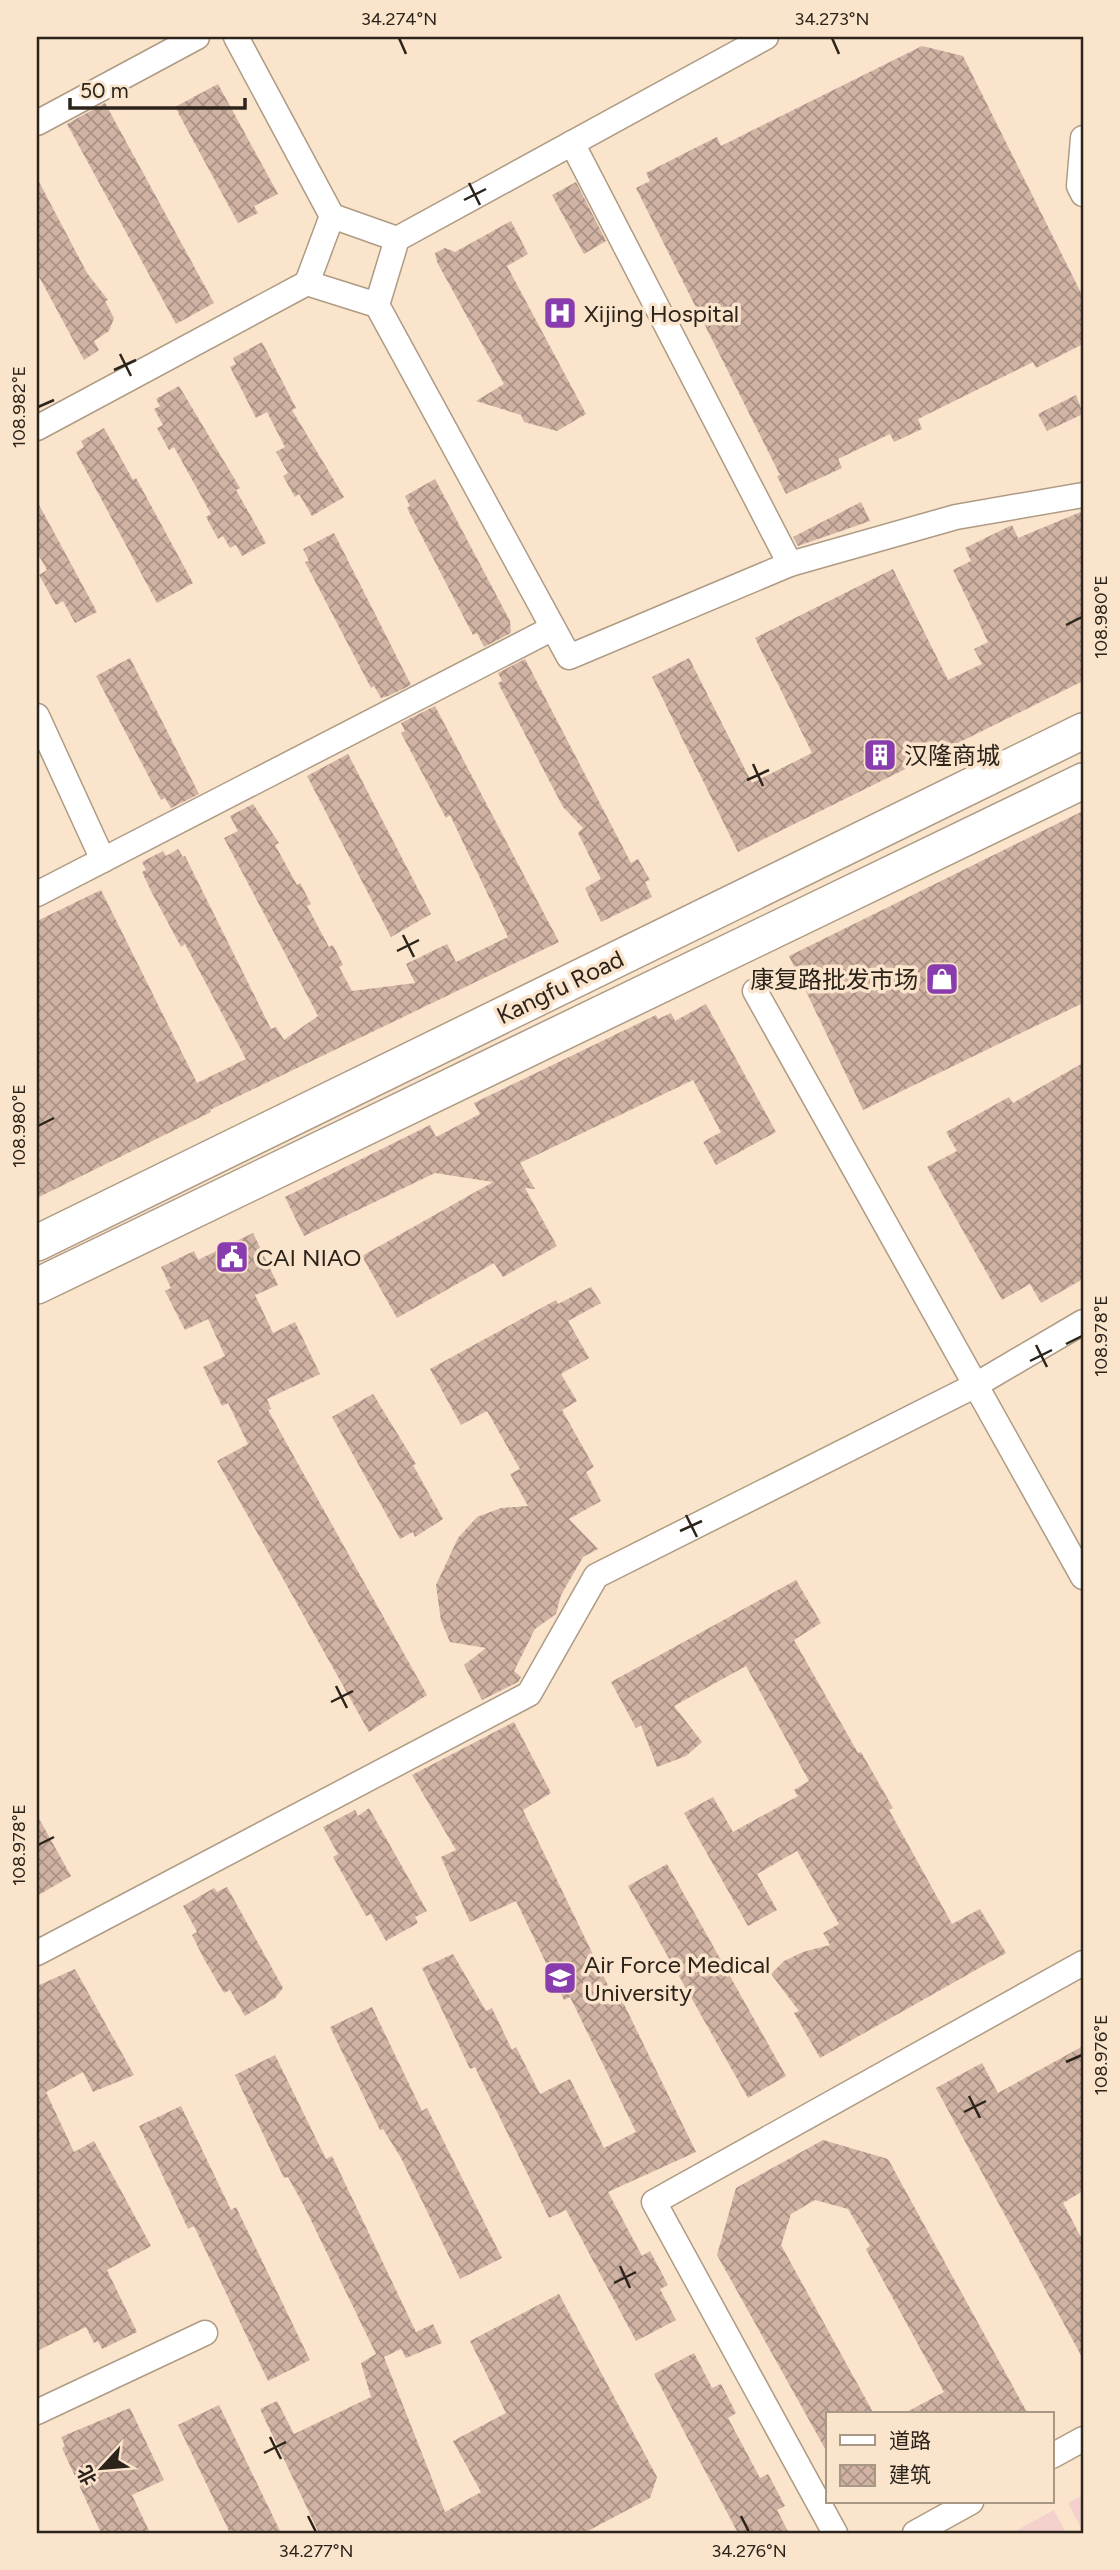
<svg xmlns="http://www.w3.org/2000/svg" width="1120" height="2570" viewBox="0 0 1120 2570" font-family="Figtree,'Noto Sans SC',sans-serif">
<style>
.garden{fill:#f5d1ce}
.building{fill:url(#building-cross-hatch)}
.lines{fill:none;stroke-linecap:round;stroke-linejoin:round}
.street-casing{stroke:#af9b84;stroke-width:27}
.secondary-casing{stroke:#af9b84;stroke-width:38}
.street{stroke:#fff;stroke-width:24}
.secondary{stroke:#fff;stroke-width:35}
.ticks{fill:none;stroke:#2c241b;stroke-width:2.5}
.labels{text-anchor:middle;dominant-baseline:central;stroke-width:7;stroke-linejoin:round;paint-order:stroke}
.poi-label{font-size:24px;fill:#2c241b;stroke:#fae4cc;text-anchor:start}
.street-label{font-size:24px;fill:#2c241b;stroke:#fae4cc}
.neatline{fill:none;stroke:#2c241b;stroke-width:2.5}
.ticks-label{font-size:18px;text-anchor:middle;fill:#2c241b}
</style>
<defs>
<pattern id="building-cross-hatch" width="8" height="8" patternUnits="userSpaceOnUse" patternTransform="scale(1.75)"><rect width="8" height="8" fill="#d1b3a4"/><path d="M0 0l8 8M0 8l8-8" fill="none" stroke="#aa9185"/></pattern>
</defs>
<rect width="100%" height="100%" fill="#fae4cc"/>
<g class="garden">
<path d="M1083,2495V2532L1068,2503Z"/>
<path d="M1054,2510L1066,2533H1012Z"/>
</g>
<g class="building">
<path d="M922,46L963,56L1083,297V344L1036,368L1033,362L918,419L922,429L894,442L890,434L838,459L842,468L786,494L777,476L780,475L636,188L650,181L646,173L697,147L717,137L721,146Z"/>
<path d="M218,84L278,194L254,206L258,213L238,223L175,107Z"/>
<path d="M105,103L214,303L176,324L67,124Z"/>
<path d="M37,178L87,273L108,300L105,301L114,318L109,331L94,341L99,350L84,360L37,273Z"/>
<path d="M576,182L606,241L584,254L552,195Z"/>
<path d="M511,221L528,254L507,266L586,414L557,431L524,422L521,415L476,401L504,384L437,262L435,253L445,248L455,252Z"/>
<path d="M262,342L296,408L292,410L344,497L312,516L299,494L295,497L283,476L288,473L276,452L285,447L267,412L256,418L230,367L236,364L233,358Z"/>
<path d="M179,386L240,488L236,490L266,543L242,556L236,545L230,548L223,536L218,539L206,517L211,514L174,447L169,450L157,428L163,425L154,409L160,406L156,399Z"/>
<path d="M1076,395L1083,414L1047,431L1038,414Z"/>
<path d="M104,428L133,480L136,478L193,583L157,603L76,452L84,447L81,441Z"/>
<path d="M435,479L510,621L511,633L484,647L477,633L473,635L407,508L410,506L405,496Z"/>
<path d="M37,501L97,612L75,623L63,601L56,605L39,575L47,570L37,552Z"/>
<path d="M861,502L870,521L798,546L793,537Z"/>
<path d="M1083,511V681L738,852L652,677L689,658L752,783L812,753L755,638L893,569L948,680L982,664L974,649L988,642L953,570L971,561L965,548L1012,525L1018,538Z"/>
<path d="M334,533L411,685L388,696L381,698L374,686L371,688L305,562L309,561L303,549Z"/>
<path d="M130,658L199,794L171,808L165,798L161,800L96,676Z"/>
<path d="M525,659L631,863L638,859L650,880L645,882L652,897L601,922L585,888L601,879L578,833L583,828L563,807L498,683L502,681L498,673Z"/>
<path d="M435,706L559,942L210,1110L211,1112L37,1198V921L101,890L197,1083L246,1059L185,944L181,947L151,891L142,872L146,870L142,862L163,851L166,856L178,849L183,857L185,856L271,1029L276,1027L284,1040L318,1016L224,838L238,831L230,816L253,804L279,843L275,845L297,885L300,883L311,904L307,906L329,947L333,945L343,965L339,967L352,991L415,983L406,964L447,944L456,962L508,937L450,815L446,818L401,733L405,731L401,723Z"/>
<path d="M348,754L431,914L391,937L307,776Z"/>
<path d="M1083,811V1003L863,1110L789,956Z"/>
<path d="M706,1004L776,1132L716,1165L703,1142L721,1132L693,1080L520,1163L535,1189L525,1188L557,1246L503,1277L494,1263L397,1318L362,1256L493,1182L435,1173L304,1236L285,1197L430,1125L436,1137L480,1114L474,1103L656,1015L658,1019L671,1013L675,1021Z"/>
<path d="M1083,1063V1279L1041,1303L1030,1284L1002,1300L927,1167L957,1151L946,1132L1009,1097L1013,1103Z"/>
<path d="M253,1233L278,1285L255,1295L273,1333L295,1322L320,1374L267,1399L271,1409L268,1410L427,1695L369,1732L217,1461L248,1444L228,1403L222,1406L203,1367L225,1356L208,1319L185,1330L165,1291L171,1288L161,1267L194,1251L198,1260Z"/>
<path d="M591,1287L601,1303L568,1321L589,1358L561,1374L577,1401L562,1410L594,1467L586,1472L601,1501L569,1519L598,1549L583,1557L561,1595L556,1614L535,1629L514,1671L521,1677L518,1682L482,1700L464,1665L486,1648L450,1642L441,1621L436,1585L458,1538L477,1517L501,1508L528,1506L510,1474L520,1469L487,1411L461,1425L430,1369L556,1300L558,1304Z"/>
<path d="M373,1394L416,1464L413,1465L443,1519L415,1537L413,1532L400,1539L332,1417Z"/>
<path d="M796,1580L821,1623L794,1640L858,1753L861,1752L893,1808L889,1810L952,1924L980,1909L1006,1953L820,2058L794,2013L799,2011L771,1974L784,1961L803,1952L830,1945L823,1933L839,1924L797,1851L757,1874L777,1910L748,1926L684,1813L713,1797L733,1832L798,1796L794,1790L809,1781L746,1666L674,1706L702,1742L686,1756L657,1767L641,1725L636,1728L611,1682Z"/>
<path d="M514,1722L551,1793L523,1810L615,2000L621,1998L696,2152L608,2192L642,2256L650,2251L668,2285L660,2289L676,2320L636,2341L566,2210L549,2218L475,2067L470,2069L422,1968L453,1954L486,2011L492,2008L512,2050L516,2047L540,2094L570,2079L604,2148L636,2132L570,1997L564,2000L516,1901L470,1922L441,1857L456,1850L412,1775Z"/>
<path d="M369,1808L427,1911L415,1917L418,1923L386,1941L371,1914L366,1916L333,1857L338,1854L323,1827L355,1810L358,1816Z"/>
<path d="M37,1815L71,1876L37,1896Z"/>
<path d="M667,1864L786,2076L748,2098L628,1886Z"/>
<path d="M227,1887L283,1988L275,1998L245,2016L230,1990L224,1993L204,1959L192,1935L197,1932L183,1906L214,1888L217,1892Z"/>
<path d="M75,1969L134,2075L93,2092L83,2072L46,2092L74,2152L94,2141L151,2246L107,2270L137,2332L102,2349L98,2341L94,2343L86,2327L37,2351V1986Z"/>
<path d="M372,2007L422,2111L427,2108L502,2258L460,2279L401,2158L383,2129L380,2130L330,2027Z"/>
<path d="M1083,2046V2191L1063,2203L1083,2241V2359L936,2088L982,2063L998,2093Z"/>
<path d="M275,2055L326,2159L332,2156L416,2332L433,2324L442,2343L406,2358L401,2349L384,2357L445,2512L481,2492L453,2441L506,2413L470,2341L559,2294L657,2477L650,2498L584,2533H319L260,2409L277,2401L294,2434L371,2397L361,2363L376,2354L305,2208L288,2177L284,2178L235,2075Z"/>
<path d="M181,2106L231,2210L236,2207L310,2360L268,2381L194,2226L188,2229L139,2126Z"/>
<path d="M823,2140L888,2159L1028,2414H903L944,2392L866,2249L870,2246L848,2209L815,2200L791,2214L781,2245L874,2414H828V2454L717,2255L736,2188Z"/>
<path d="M694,2353L712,2388L721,2384L736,2413L728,2418L760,2478L768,2474L785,2506L777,2510L789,2533H738L688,2439L654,2374Z"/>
<path d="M219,2405L281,2533H230L178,2425Z"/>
<path d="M130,2408L164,2480L132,2495L150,2533H101L62,2448L65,2446L61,2437Z"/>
</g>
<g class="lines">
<defs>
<g id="street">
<path d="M236,37L332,216"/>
<path d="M37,123L197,37"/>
<path d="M1083,138L1079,186L1083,194"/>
<path d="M572,143L790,564L956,517L1083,495"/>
<path d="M397,239L332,216L307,283L377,305L397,239L766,37"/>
<path d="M377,305L569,657L790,564"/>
<path d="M37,428L307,283"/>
<path d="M37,716L103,860"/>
<path d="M37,894L553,628"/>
<path d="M755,991L1083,1577"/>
<path d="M37,1953L529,1694L596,1576L974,1386L1083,1322"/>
<path d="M37,2412L205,2333"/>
<path d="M1052,2456L1083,2439"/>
<path d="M835,2533L654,2202L1083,1963"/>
<path d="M915,2533L971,2502"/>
</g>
<g id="secondary">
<path d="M37,1243L1083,731"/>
<path d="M37,1286L1083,781"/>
</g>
</defs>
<use href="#street" class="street-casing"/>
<use href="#secondary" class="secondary-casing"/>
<use href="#street" class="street"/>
<use href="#secondary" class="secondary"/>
</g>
<path class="ticks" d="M399,38L406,54M832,38L839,54M469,183L480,205M464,200L486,189M120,354L131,376M114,370L136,360M38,407L54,400M1066,625L1082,617M753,764L763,786M747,780L769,770M403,935L414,957M397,951L419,940M38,1126L54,1118M1066,1344L1082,1336M1036,1345L1047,1367M1030,1361L1052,1350M686,1515L697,1537M680,1531L702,1521M336,1686L347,1708M331,1702L353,1691M38,1845L54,1837M1066,2062L1082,2055M969,2096L980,2118M964,2112L986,2101M620,2266L630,2288M614,2283L636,2272M270,2437L281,2459M264,2453L286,2442M308,2516L316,2532M741,2516L749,2532"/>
<defs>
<symbol id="hospital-square" viewBox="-11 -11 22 22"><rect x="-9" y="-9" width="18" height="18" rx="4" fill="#893cad" stroke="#fae4cc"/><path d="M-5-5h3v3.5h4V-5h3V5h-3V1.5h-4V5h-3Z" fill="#fff"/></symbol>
<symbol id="building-square" viewBox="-11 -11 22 22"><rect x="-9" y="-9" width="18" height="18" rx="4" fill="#893cad" stroke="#fae4cc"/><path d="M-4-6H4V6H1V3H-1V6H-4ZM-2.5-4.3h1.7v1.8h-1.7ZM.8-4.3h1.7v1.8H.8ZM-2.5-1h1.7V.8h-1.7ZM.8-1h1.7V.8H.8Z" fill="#fff"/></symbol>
<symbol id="shop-square" viewBox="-11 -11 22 22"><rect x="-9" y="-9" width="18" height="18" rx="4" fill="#893cad" stroke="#fae4cc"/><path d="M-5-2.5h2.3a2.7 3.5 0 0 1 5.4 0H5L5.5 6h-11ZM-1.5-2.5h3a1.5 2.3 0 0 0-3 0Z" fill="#fff"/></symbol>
<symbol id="civic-square" viewBox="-11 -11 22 22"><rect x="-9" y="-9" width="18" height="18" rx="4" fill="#893cad" stroke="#fae4cc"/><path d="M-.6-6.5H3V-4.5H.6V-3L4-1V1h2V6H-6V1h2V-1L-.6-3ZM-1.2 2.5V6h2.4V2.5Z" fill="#fff"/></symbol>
<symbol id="university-square" viewBox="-11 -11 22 22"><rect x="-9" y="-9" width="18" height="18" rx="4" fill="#893cad" stroke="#fae4cc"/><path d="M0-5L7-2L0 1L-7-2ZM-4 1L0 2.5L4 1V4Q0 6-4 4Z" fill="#fff"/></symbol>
</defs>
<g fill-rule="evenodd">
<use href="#hospital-square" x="541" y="294" width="38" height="38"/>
<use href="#building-square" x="861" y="736" width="38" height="38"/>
<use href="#shop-square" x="923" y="960" width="38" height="38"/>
<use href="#civic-square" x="213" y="1238" width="38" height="38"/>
<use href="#university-square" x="541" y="1959" width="38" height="38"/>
</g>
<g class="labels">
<g class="poi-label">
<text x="584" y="313">Xijing Hospital</text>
<text x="904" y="755">汉隆商城</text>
<text x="918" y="979" text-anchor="end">康复路批发市场</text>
<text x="256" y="1257">CAI NIAO</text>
<text x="584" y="1964">Air Force Medical<tspan x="584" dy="28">University</tspan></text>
</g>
<g class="street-label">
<text transform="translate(560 987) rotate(-26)">Kangfu Road</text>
</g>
</g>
<rect width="1120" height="2570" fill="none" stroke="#fae4cc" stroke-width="77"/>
<rect x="826" y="2412" width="228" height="91" fill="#fae4cc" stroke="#a89785" stroke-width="2"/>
<rect x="840" y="2435" width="35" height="10" fill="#ffffff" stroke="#a89785" stroke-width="2"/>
<text x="889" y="2448" font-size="21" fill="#2c241b">道路</text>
<rect x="840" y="2465" width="35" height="21" fill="url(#building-cross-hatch)" stroke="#a89785" stroke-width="2"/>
<text x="889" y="2482" font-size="21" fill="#2c241b">建筑</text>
<g transform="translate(102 2468) rotate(244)" stroke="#fae4cc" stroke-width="5" paint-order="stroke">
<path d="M0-5L12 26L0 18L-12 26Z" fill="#2c241b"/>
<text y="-10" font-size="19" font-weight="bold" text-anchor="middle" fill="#2c241b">北</text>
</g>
<path d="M70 98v10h175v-10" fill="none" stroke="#2c241b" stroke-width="3.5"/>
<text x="80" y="98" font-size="21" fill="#2c241b" stroke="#fae4cc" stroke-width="5" paint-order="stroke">50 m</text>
<rect x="38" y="38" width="1044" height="2494" class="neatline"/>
<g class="ticks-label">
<text x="399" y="25">34.274°N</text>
<text x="832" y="25">34.273°N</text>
<text transform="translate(19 407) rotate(-90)" y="6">108.982°E</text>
<text transform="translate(1101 617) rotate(-90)" y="6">108.980°E</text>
<text transform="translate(19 1126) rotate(-90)" y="6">108.980°E</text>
<text transform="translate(1101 1336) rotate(-90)" y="6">108.978°E</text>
<text transform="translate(19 1845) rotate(-90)" y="6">108.978°E</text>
<text transform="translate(1101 2055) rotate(-90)" y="6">108.976°E</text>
<text x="316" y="2557">34.277°N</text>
<text x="749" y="2557">34.276°N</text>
</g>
</svg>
